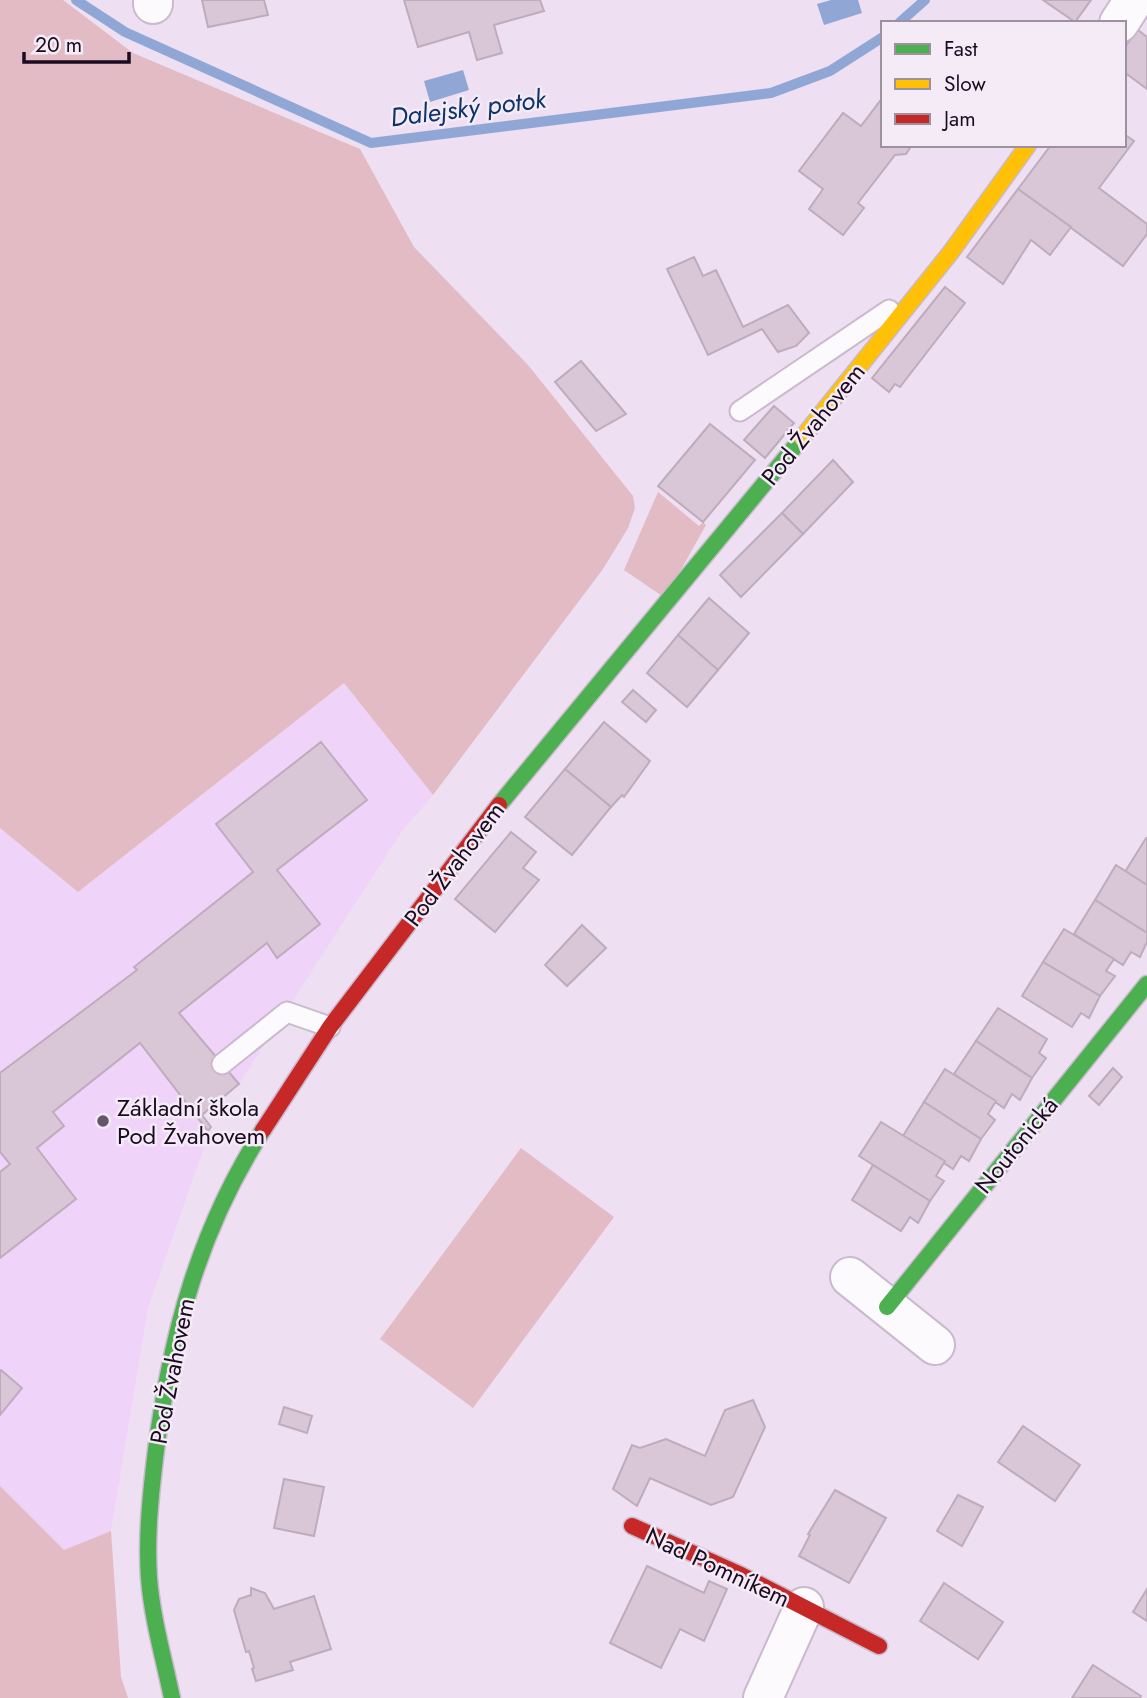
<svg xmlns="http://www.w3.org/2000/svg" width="1147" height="1698" viewBox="0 0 1147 1698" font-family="Jost,sans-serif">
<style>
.built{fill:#f0d3f9}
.green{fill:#e2bbc4}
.water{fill:#90a7d5}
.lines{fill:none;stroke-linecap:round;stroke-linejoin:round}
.stream{stroke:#90a7d5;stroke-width:10}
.building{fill:#d9c6d7;stroke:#beacbd;stroke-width:2}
.lane-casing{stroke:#c9bacd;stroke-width:23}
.street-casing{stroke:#c9bacd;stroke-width:42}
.fast-casing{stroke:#c9bacd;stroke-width:19}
.slow-casing{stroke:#c9bacd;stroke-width:19}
.jam-casing{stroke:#c9bacd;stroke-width:19}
.lane{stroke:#fcfafd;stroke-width:19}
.street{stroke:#fcfafd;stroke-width:38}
.fast{stroke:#4caf50;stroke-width:16}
.slow{stroke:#ffc107;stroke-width:16}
.jam{stroke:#c62828;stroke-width:16}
.poi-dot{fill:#65556a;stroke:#f4ebf7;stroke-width:2.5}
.labels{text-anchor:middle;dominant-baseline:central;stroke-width:5;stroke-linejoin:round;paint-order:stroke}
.street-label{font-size:24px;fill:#1b0b20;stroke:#f4ebf7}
.poi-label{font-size:24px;fill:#1b0b20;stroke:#f4ebf7;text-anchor:start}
.water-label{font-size:26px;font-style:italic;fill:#0d3368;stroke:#f4ebf7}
</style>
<rect width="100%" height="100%" fill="#eedff2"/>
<path class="built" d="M344,683L433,795L402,831L239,1084L202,1115L211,1127L148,1308L111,1531L64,1550L0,1486V828L78,892Z"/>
<g class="green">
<path d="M0,0H63L133,53L360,149L414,247L528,365L633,496L635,508L628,528L603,569L433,795L344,683L78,892L0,828Z"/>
<path d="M658,492L699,526L703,522L706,525L665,598L624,570Z"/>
<path d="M521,1148L614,1217L473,1408L380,1339Z"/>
<path d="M0,1486L64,1550L111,1531L121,1677L128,1698H0Z"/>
</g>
<g class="water">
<path d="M831,0H858L862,13L824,25L817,4Z"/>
<path d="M463,70L469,90L430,102L424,81Z"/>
</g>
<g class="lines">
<g class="stream">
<path d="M76,0L125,32L371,143L771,93L830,71L883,37"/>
<path d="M899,23L925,0"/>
</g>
</g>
<g class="building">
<path d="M202,0H264L268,15L208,27Z"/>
<path d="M404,0H540L544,11L494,25L502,53L477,60L469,32L418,47Z"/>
<path d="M1043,0H1091L1075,22Z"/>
<path d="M1138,30L1147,37V89L1124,72V48Z"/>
<path d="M883,97V145H912L906,154L895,155L858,203L864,208L843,235L809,209L823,189L799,171L843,113L861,126Z"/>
<path d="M1124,134L1134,141L1099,188L1147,224V234L1123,266L1018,189L1051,145H1124Z"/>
<path d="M1018,189L1071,227L1050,255L1031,240L1003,284L967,257Z"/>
<path d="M694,257L703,276L716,270L743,327L788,305L809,333L796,346L778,352L762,329L708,355L667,269Z"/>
<path d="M945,287L965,303L900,387L895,384L889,392L872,378Z"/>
<path d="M581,361L626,414L596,431L555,382Z"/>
<path d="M774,406L794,423L765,458L744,440Z"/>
<path d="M710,424L755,460L703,522L658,486Z"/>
<path d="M833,460L853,482L803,534L782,513Z"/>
<path d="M782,513L803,534L741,597L720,575Z"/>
<path d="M709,598L749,633L718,670L678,635Z"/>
<path d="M678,635L718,670L687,707L647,673Z"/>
<path d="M633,690L656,710L646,722L622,702Z"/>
<path d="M604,722L650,761L624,797L622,795L611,807L565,769Z"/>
<path d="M321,742L367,800L277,870L320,924L277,958L267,943L179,1013L239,1084L202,1115L211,1127L208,1131L140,1043L53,1112L64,1126L37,1148L76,1199L0,1258V1172L10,1164L0,1152V1073L137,970L134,967L253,872L216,824Z"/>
<path d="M565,769L611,807L572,855L525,817Z"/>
<path d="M511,832L536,852L523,868L539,880L495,932L455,899Z"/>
<path d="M1146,838L1147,839V885L1125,872Z"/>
<path d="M1116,865L1147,885V933L1095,900Z"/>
<path d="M1095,900L1147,933V942L1140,957L1131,952L1123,965L1074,934Z"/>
<path d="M582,925L606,948L567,986L545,965Z"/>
<path d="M1064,929L1114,959L1106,971L1115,976L1100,996L1043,962Z"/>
<path d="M1043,962L1100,996L1089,1018L1081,1013L1072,1027L1022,996Z"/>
<path d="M998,1008L1047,1039L1039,1053L1046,1058L1032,1078L976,1041Z"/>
<path d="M976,1041L1032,1078L1020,1100L1012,1094L1004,1108L954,1074Z"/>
<path d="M1113,1068L1122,1077L1099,1105L1089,1096Z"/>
<path d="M945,1069L996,1101L988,1114L995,1120L981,1139L924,1102Z"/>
<path d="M924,1102L981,1139L969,1161L961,1156L953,1169L903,1136Z"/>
<path d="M881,1122L945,1161L936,1176L944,1181L930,1201L859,1156Z"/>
<path d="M873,1165L930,1201L918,1223L910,1217L901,1231L852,1200Z"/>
<path d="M1,1370L22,1388L0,1415V1371Z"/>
<path d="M753,1400L765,1427L733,1497L711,1505L650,1478L637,1506L613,1489L632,1445L640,1448L666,1439L705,1456L725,1410Z"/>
<path d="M284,1407L312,1416L307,1433L279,1424Z"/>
<path d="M1023,1426L1080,1465L1055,1501L998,1462Z"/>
<path d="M284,1479L324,1487L314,1536L274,1528Z"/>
<path d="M835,1490L886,1518L849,1583L799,1556L810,1535L808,1534Z"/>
<path d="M958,1495L983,1507L962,1546L937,1531Z"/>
<path d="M647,1566L704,1593L709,1581L727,1589L704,1641L680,1629L661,1668L610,1643Z"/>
<path d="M944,1583L1003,1622L978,1659L920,1621Z"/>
<path d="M251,1588L265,1593L274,1609L314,1596L331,1649L290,1662L293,1670L256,1681L252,1669L254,1668L249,1651L246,1652L234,1610L239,1599L251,1595Z"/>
<path d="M1147,1589V1621L1133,1612Z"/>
<path d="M1093,1665L1141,1696L1140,1698H1072Z"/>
</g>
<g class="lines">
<defs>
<g id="lane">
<path d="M740,411L889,310"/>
<path d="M222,1064L287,1012L330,1027"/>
</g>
<g id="street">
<path d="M153,0V4"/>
<path d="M1119,23L1134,0"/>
<path d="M850,1277L935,1345"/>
<path d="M763,1698L804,1607"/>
</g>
<g id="fast">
<path d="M499,805L802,438"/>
<path d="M887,1307L1147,984"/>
<path d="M172,1698C164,1659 152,1618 149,1578C146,1536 151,1491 156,1450C171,1334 199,1230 263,1130"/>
</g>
<path id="slow" d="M802,438L951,252L1028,145"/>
<g id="jam">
<path d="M263,1130L330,1027L499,805"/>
<path d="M632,1526L741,1575L879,1646"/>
</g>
</defs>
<use href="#lane" class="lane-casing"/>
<use href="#street" class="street-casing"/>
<use href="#fast" class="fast-casing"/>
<use href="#slow" class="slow-casing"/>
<use href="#jam" class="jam-casing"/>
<use href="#lane" class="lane"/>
<use href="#street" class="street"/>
<use href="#fast" class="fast"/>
<use href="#slow" class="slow"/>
<use href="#jam" class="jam"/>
</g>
<circle class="poi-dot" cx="103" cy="1121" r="7"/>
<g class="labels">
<g class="street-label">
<text transform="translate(813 424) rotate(-51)">Pod Žvahovem</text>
<text transform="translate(454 864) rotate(-53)">Pod Žvahovem</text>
<text transform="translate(1016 1145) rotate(-51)">Noutonická</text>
<text transform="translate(172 1371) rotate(-79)">Pod Žvahovem</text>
<text transform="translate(718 1567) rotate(25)">Nad Pomníkem</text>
</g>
<g class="poi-label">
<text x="117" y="1107">Základní škola<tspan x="117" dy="28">Pod Žvahovem</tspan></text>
</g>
<g class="water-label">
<text transform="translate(468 108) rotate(-7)">Dalejský potok</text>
</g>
</g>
<rect x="881" y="21" width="245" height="126" fill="#f4ebf7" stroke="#9d91a1" stroke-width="2"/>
<rect x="895" y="44" width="35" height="10" fill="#4caf50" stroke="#9d91a1" stroke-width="2"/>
<text x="944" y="56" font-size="21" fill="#1b0b20">Fast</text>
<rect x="895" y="79" width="35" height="10" fill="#ffc107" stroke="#9d91a1" stroke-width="2"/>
<text x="944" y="91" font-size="21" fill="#1b0b20">Slow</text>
<rect x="895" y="114" width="35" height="10" fill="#c62828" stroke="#9d91a1" stroke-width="2"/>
<text x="944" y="126" font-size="21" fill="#1b0b20">Jam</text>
<path d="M24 52v10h105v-10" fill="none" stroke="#1b0b20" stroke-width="3.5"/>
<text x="35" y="52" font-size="21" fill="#1b0b20" stroke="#f4ebf7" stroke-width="5" paint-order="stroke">20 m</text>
</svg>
